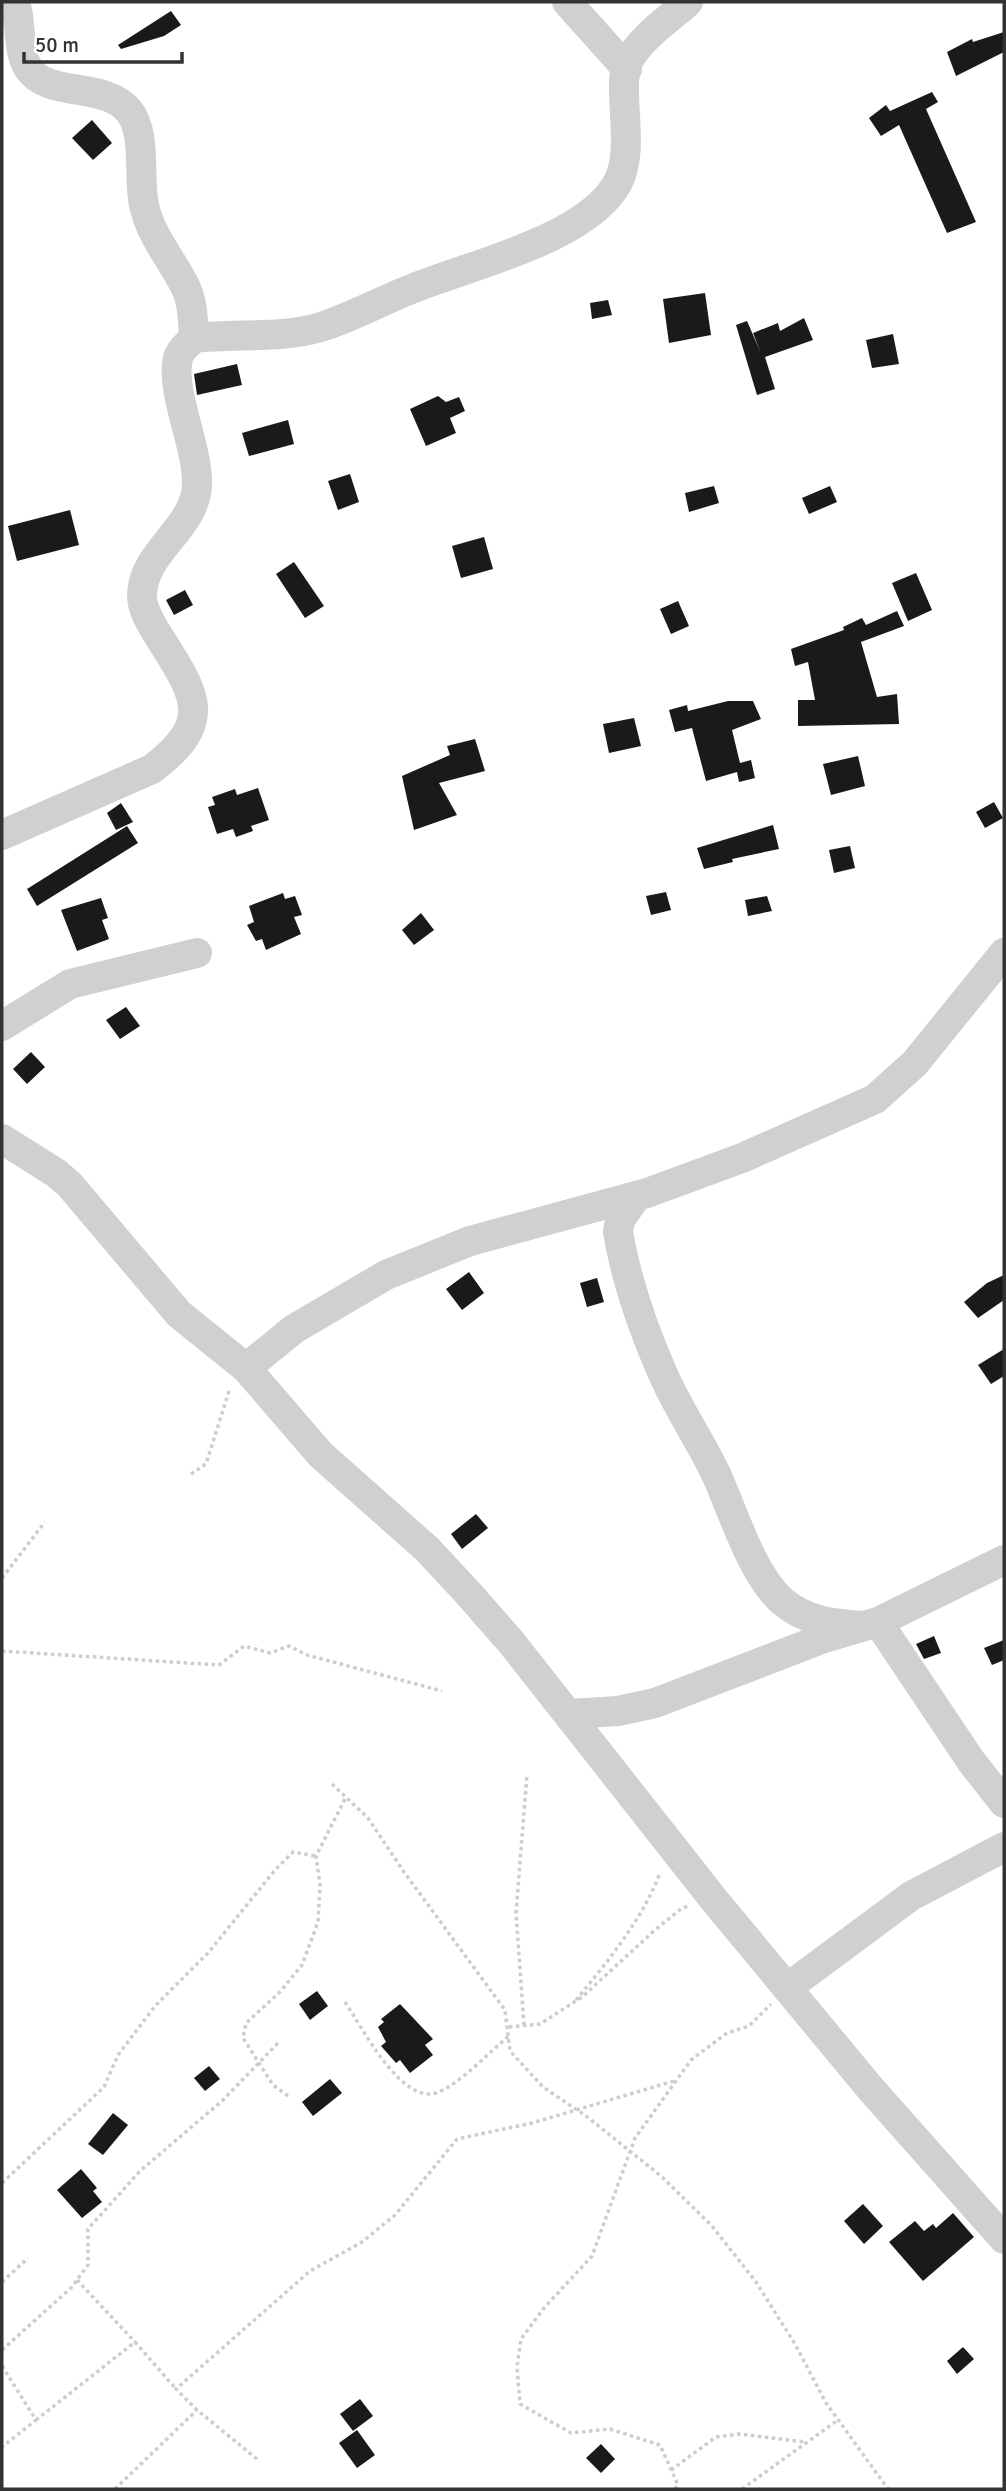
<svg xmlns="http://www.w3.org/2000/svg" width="1006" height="2491" viewBox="0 0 1006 2491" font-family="Signika,sans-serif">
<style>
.building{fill:#1a1a1a}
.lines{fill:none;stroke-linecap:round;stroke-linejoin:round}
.path{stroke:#cdcdcd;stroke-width:3.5;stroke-dasharray:3.5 3.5;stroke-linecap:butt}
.minor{stroke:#d0d0d0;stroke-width:30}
</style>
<rect width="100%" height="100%" fill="#fff"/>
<g class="building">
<path d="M171,11L181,25L164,36L121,49L118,45Z"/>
<path d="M1004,32V52L956,76L947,52L972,39L973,42Z"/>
<path d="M932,92L938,102L926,109L976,222L947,233L899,125L881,136L869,118L886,105L890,111Z"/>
<path d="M92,120L112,143L93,160L72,138Z"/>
<path d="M705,293L711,335L669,343L663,299Z"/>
<path d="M608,300L612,315L592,319L590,303Z"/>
<path d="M804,318L813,340L765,357L775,389L757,395L736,325L747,321L760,351L753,333L778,323L780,331Z"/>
<path d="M893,334L899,364L872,368L866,340Z"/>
<path d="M237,364L242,385L197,395L194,374Z"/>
<path d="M438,396L446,402L459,397L465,411L450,418L456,433L426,446L410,409Z"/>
<path d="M288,420L294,444L249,456L242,433Z"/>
<path d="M350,474L359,502L338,510L328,481Z"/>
<path d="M714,486L719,503L689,512L685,493Z"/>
<path d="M830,486L837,502L809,514L802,498Z"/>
<path d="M70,510L79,545L17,561L8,526Z"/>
<path d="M484,537L493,569L461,578L452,546Z"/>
<path d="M294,562L324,606L305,618L276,574Z"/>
<path d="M916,573L932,610L908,621L892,583Z"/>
<path d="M185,590L193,605L174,615L166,600Z"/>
<path d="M678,601L689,626L671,634L660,609Z"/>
<path d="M897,611L904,626L861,642L877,697L897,694L899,724L798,726V700H815L808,662L795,666L791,649L844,630L843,627L862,618L866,625Z"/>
<path d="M728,701H753L761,719L732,730L740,763L751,760L755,778L739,782L737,772L706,781L692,728L675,732L669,710L687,705L688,711Z"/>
<path d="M634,718L641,746L609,753L603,724Z"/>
<path d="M475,739L485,771L439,783L457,815L414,830L402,776L450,755L447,746Z"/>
<path d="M858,756L865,786L831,795L823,764Z"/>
<path d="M258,788L269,820L251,826L253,831L236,837L233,829L217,834L208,807L215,805L212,797L235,789L237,795Z"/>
<path d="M994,802L1003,818L985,828L976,812Z"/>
<path d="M121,803L133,822L116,830L107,813Z"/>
<path d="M773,825L779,849L732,859L733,862L704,869L697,848Z"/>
<path d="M127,826L138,843L37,906L27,889Z"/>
<path d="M850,846L855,868L834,873L829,850Z"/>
<path d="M666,892L671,910L651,915L646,896Z"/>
<path d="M283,893L285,899L295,896L302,915L294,917L301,934L266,950L262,939L256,941L247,925L254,922L249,906Z"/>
<path d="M767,896L772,911L748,916L745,900Z"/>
<path d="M101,898L108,918L102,920L109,939L77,951L61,910Z"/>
<path d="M421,913L434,930L414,945L402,930Z"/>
<path d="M126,1007L140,1026L120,1039L106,1020Z"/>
<path d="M31,1052L45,1067L27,1084L13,1069Z"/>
<path d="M469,1272L484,1293L462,1310L446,1289Z"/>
<path d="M1004,1275V1300L978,1318L964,1302L987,1283Z"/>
<path d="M597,1278L604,1302L587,1307L580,1283Z"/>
<path d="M1004,1349V1376L991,1384L978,1365Z"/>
<path d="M476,1514L488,1528L462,1549L451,1534Z"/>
<path d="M934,1636L941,1653L924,1659L916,1644Z"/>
<path d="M1004,1640V1660L992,1665L984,1648Z"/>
<path d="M317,1991L328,2006L310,2020L299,2004Z"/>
<path d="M400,2004L433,2039L425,2045L433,2055L410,2073L400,2060L396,2063L381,2046L386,2042L378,2027L384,2022L381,2019Z"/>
<path d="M209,2066L220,2079L205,2091L194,2078Z"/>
<path d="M330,2079L342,2093L313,2116L302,2102Z"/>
<path d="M113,2113L128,2125L103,2155L88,2144Z"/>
<path d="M81,2169L97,2188L93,2191L102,2202L82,2218L57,2190Z"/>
<path d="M863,2204L883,2226L864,2244L844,2221Z"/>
<path d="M953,2213L974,2237L923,2281L889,2242L915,2221L924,2231L933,2224L936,2228Z"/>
<path d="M963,2347L974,2359L957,2374L947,2361Z"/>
<path d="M360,2399L373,2416L353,2431L340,2414Z"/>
<path d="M357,2430L375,2455L357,2468L339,2443Z"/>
<path d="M601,2444L615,2459L601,2473L586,2458Z"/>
</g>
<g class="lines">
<g class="path">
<path d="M191,1474L206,1464L230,1388"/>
<path d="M2,1578L45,1522"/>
<path d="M2,1651L219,1665L244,1646L270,1653L289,1646L307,1655L442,1691"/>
<path d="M332,1784L368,1818L404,1872L505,2010L510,2051L543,2087L586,2116L661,2176L712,2226L756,2282L795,2344L826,2403L888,2489"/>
<path d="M576,2000C608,1961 642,1920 660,1873"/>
<path d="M345,2002C362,2027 401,2104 436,2093C459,2085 489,2052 509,2036"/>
<path d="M524,2025L516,1913L527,1775"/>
<path d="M509,2027L540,2024L582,1997L655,1930L682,1908L689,1906"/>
<path d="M288,2096L273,2085L243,2038L246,2023L279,1993L302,1965L318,1922L320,1885L316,1856L346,1797"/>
<path d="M2,2183L104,2087L118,2055L155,2006L208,1953L275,1870L293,1852L316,1856"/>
<path d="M77,2280L135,2342"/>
<path d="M2,2282L28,2258"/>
<path d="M2,2350L71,2288L88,2265V2229L140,2171L222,2101L278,2043"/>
<path d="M2,2366L36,2420L2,2447"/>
<path d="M36,2420L135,2342L176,2389"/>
<path d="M257,2459L197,2410L176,2389L310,2271L362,2242L395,2215L457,2139L532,2123L674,2081"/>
<path d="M671,2470L716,2437L739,2434L805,2442"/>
<path d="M115,2489L197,2410"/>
<path d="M675,2489L678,2485L660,2445L610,2429L571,2433L520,2404L517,2367L521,2339L544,2308L592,2256L635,2138L691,2060L727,2033L749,2026L771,2004"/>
<path d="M742,2489L838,2420"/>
</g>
<g class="minor">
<path d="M15,2C22,22 17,52 29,69C47,97 106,82 129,111C147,133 138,179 144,205C151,237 171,258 185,286C193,302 193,320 194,338"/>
<path d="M567,2L627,69"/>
<path d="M2,835L152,769C217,720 194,693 158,635C151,624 142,609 142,596C142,551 196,529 197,484C198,447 170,391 178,358C180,350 188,344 194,338C235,333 281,339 321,327C352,317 383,300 414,288C470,265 588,239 618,182C636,147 616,88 628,62C640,38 669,19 688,2"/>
<path d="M2,1026L70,984L197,953"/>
<path d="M2,1139L56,1173L69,1184L179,1314L246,1368L321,1455L427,1549L468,1593L511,1642L715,1901L870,2088L1004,2239"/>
<path d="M636,1197L620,1220L618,1232C626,1279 644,1331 663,1374C678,1409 700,1440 716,1474C733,1511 751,1573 782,1601C805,1621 833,1624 862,1626"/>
<path d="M246,1368L294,1329L386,1275L470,1241L647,1193L742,1158L875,1099L915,1063L1004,953"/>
<path d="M878,1622L971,1761L1004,1803"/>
<path d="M569,1714L618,1711L655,1703L824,1638L878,1622L1004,1560"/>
<path d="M787,1988L911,1896L1004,1847"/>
</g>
</g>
<rect width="1006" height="2491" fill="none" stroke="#333333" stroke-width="7"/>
<path d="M24 52v10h158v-10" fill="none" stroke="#333333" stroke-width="3.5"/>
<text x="35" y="52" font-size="21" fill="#333333" stroke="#ffffff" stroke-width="5" paint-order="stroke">50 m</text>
</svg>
